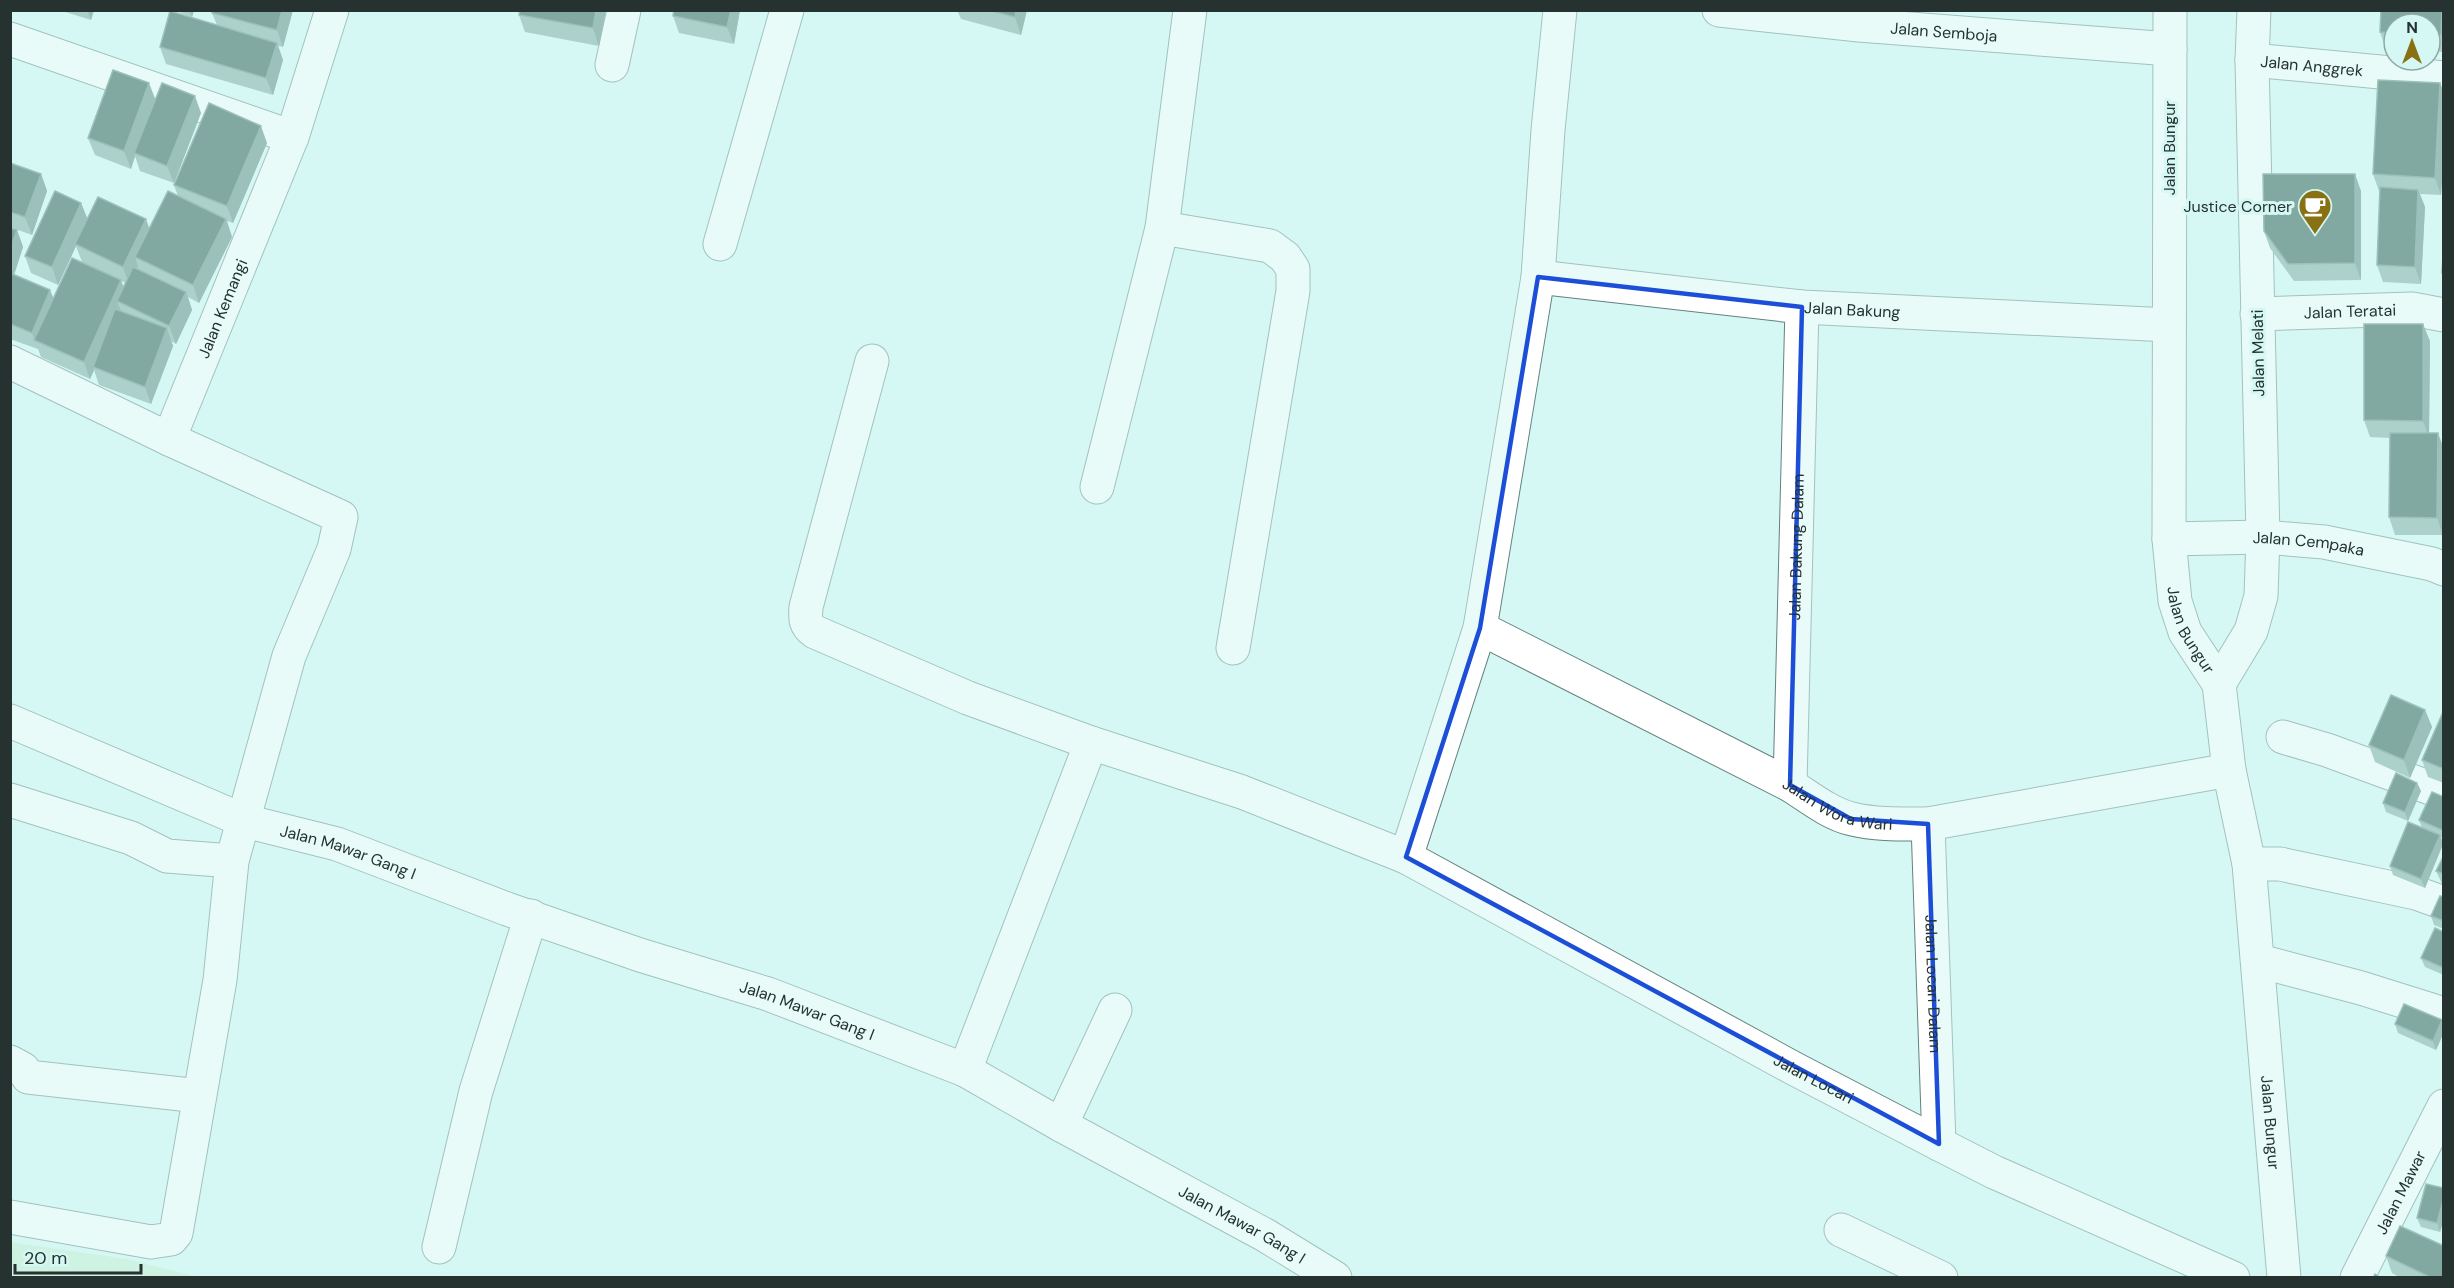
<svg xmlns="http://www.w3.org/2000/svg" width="2454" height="1288" viewBox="0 0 2454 1288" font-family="'DM Sans',sans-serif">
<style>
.green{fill:#c8edce}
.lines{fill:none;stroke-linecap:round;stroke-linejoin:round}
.minor-casing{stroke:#63827f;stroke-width:35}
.tertiary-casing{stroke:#63827f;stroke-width:35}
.secondary-casing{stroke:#63827f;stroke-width:35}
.minor{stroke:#fff;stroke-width:33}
.tertiary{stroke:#fff;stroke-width:33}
.secondary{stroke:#fff;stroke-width:33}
.wall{fill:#78a298;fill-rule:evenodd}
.shaded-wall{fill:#547f73}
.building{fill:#1c4b3c;stroke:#547f73;stroke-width:1.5}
.marked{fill:none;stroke:#1d4ed8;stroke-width:4.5;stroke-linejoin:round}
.labels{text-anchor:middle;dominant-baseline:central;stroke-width:6;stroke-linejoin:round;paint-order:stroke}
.street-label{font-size:16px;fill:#253230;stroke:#d5f8f4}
.poi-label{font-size:16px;fill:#253230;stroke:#d5f8f4;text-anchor:end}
</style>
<rect width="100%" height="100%" fill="#d5f8f4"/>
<path class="green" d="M10,1242L127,1259L198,1277H11Z"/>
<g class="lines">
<defs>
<g id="minor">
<path id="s1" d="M1719,10L1859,25L2170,49"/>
<path d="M10,39L292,137"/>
<path id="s2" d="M2252,60L2444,78"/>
<path d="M612,65L624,10"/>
<path d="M1162,228L1270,246L1285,257L1293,269V291L1233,648"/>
<path d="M720,244L787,10"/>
<path id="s3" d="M1538,277L1802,307L2169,325"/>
<path id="s4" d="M2257,314L2412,309L2444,315"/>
<path id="s5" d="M872,361L806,607C805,619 805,625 815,632L968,698L1091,743L1242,792L1406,857L1793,1068L1939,1144L1994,1172L2233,1278"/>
<path d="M10,362L169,439L341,517L334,549L289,656L232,861L220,980L176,1233L171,1239L151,1242L10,1217"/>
<path id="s6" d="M169,439L292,137L332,10"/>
<path d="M1097,487L1162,228L1190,10"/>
<path id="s7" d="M2169,539L2263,537L2324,542L2432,564L2444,569"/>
<path id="s8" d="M1480,628L1790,785C1809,797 1830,814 1852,819C1877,825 1903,824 1928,824L2229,770"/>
<path id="s9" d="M10,721L245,821L337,844L507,909L640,955L768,994L965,1070L1061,1125L1265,1235L1335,1278"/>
<path d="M2283,737L2327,750L2444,793"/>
<path id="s10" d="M1790,785L1802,307"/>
<path d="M10,800L131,838L167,856L232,861"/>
<path id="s11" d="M1928,824L1939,1144"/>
<path d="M1406,857L1480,628L1538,277L1548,130L1560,10"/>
<path d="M2249,864H2280L2416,893L2444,903"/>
<path d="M2259,961L2361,988L2444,1014"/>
<path d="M10,1062L23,1069L28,1077L199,1096"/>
<path d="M965,1070L1091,743"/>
<path d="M1061,1125L1115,1010"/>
<path d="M1841,1230L1941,1278"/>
<path d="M439,1247L476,1091L531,916"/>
</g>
<g id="tertiary">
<path id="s12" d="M2357,1278L2444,1106"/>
</g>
<g id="secondary">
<path id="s13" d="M2170,10L2169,539L2175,601L2185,632L2219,684L2229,770L2249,864L2284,1278"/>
<path d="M2219,684L2251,631L2261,596L2263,537L2252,60L2254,10"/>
</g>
</defs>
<use href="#minor" class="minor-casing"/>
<use href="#tertiary" class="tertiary-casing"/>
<use href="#secondary" class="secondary-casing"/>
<use href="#minor" class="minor"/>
<use href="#tertiary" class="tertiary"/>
<use href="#secondary" class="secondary"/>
</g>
<g class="wall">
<path d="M59,10H94L91,20Z"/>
<path d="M174,10H194L192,17Z"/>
<path d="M213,10H293L283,47L278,46L283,60L273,95L166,64L160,47L217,25L212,13Z"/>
<path d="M606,10L599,46L525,32L519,15Z"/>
<path d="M674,10H740L734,44L679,33L673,16Z"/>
<path d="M957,10H1027L1021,35L961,19Z"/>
<path d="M2381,10H2444V52L2430,51V24H2394V50L2386,49L2380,32Z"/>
<path d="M2440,83L2444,93V152L2441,195L2420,194L2425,207L2421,284L2383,282L2377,265L2380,192L2379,191L2373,174Z"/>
<path d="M201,113L174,183L140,171L135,156L131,169L95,155L88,138Z"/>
<path d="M267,143L233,223L227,221L232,237L199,303L188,297L192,310L176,344L171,341L173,346L151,404L99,385L94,370L90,379L41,357L38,349L10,339V228L17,230L23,247L14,275L53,298L82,262L76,246L58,285L31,273L25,256L81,203L87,219L149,228L178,196L174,185ZM121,281L126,283L124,288Z"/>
<path d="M10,163L41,174L47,191L32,235L10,227Z"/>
<path d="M2361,191V280L2294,281L2270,248L2264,231Z"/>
<path d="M2430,341L2429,433L2443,535H2395L2389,517L2390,438L2370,437L2364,420Z"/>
<path d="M2425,710L2432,727L2410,778L2375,762L2369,745Z"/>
<path d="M2444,712V783L2428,777L2422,760Z"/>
<path d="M2417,783L2421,791L2408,821L2386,812L2383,803Z"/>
<path d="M2444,797V838L2441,837L2443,844L2425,888L2393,875L2390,866L2422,828L2419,820Z"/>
<path d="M2444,855V888L2436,871Z"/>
<path d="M2444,897V929L2434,925L2431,916Z"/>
<path d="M2444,932V975L2425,967L2421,958Z"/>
<path d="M2442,1020L2444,1025V1032L2436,1050L2398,1033L2395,1024Z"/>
<path d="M2444,1188V1218L2440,1232L2421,1227L2417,1218Z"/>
<path d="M2386,1256L2444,1278H2401L2392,1273Z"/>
</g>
<g class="shaded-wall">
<path d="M87,10H94L91,20Z"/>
<path d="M189,10H194L192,17Z"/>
<path d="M282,10H293L283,47L277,30Z"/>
<path d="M596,10H606L599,46L593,28Z"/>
<path d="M731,10H740L734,44L727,27Z"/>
<path d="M1016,10H1027L1021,35L1015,17Z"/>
<path d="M2442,10H2444V43L2441,35Z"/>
<path d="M277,43L283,60L273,95L266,78Z"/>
<path d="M149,83L156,101L134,153L135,156L131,169L124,151Z"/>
<path d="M2440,83L2444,93V152L2441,195L2435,178Z"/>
<path d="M195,96L201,113L174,183L167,166Z"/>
<path d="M261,126L267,143L233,223L227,206Z"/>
<path d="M41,174L47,191L32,235L25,217Z"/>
<path d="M2355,174L2361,191V280L2355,263Z"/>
<path d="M2418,190L2425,207L2421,284L2415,267Z"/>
<path d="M81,203L88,220L58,285L52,267Z"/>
<path d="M146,219L152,236L135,257L138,266L129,285L123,267Z"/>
<path d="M226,219L232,237L199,303L193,285Z"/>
<path d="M17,230L23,247L12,281L10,276V250Z"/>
<path d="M121,280L127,297L117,301L121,311L95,368L93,367L94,370L90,379L84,362Z"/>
<path d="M50,290L57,307L35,341L32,333Z"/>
<path d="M186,292L192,310L176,344L169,326Z"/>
<path d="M2423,324L2430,341L2429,438L2423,421Z"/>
<path d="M167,328L173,346L151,404L145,387Z"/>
<path d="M2438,433L2444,449L2443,535L2437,518Z"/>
<path d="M2425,710L2432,727L2410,778L2404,760Z"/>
<path d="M2417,783L2421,791L2408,821L2405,812Z"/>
<path d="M2440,835L2443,844L2425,888L2421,879Z"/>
<path d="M2442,1020L2444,1025V1032L2436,1050L2433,1041Z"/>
<path d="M2444,1197V1218L2440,1232L2437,1223Z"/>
</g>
<g class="building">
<path d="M213,10H282L277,30L212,13Z"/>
<path d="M520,10H596L593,28L519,15Z"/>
<path d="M674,10H731L727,27L673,16Z"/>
<path d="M988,10H1016L1015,17Z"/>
<path d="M2381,10H2442L2441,35L2430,34V24H2394V33L2380,32Z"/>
<path d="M170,11L277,43L266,78L160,47Z"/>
<path d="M113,70L149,83L124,151L88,138Z"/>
<path d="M2378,80L2440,83L2435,178L2373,174Z"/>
<path d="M162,83L195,96L167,166L134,153Z"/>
<path d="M209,103L261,126L227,206L174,185Z"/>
<path d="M10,163L41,174L25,217L10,212Z"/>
<path d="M2263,174H2355V263L2288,264L2264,231Z"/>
<path d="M2380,187L2418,190L2415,267L2377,265Z"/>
<path d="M55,191L81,203L52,267L25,256Z"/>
<path d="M168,191L226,219L193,285L135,257Z"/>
<path d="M98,197L146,219L123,267L75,244Z"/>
<path d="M10,228L17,230L10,250Z"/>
<path d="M2444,241V273H2442Z"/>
<path d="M72,258L121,280L84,362L34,340Z"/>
<path d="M133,267L186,292L169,326L117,301Z"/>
<path d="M10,273L50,290L32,333L10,324Z"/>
<path d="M115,309L167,328L145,387L93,367Z"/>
<path d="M2364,324H2423V421L2364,420Z"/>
<path d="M2390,433H2438L2437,518L2389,517Z"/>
<path d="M2391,695L2425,710L2404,760L2369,745Z"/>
<path d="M2443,712H2444V769L2422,760Z"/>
<path d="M2396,773L2417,783L2405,812L2383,803Z"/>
<path d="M2432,792L2444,797V827L2442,830L2419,820Z"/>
<path d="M2408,822L2440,835L2421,879L2390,866Z"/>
<path d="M2444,855V874L2436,871Z"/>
<path d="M2440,896L2444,897V921L2431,916Z"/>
<path d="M2435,928L2444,932V968L2421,958Z"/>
<path d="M2404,1004L2442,1020L2433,1041L2395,1024Z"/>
<path d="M2426,1184L2444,1188V1197L2437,1223L2417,1218Z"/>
<path d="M2400,1226L2444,1246V1278H2432L2386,1256Z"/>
<path d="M2375,1274L2381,1278H2373Z"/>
</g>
<path d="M0 0H2454V1288H0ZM1538,277L1802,307L1790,785L1851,819L1928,824L1939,1144L1406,857L1480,628Z" fill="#d5f8f4" fill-opacity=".55" fill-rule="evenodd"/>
<path class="marked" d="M1538,277L1802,307L1790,785L1851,819L1928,824L1939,1144L1406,857L1480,628Z"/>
<defs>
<symbol id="cafe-pin" viewBox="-11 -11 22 30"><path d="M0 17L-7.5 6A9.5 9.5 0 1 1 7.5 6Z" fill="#887113" stroke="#d5f8f4"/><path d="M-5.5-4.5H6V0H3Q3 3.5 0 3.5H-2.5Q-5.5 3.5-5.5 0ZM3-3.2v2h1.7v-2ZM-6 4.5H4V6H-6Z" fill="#fff"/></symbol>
</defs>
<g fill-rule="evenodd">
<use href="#cafe-pin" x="2296" y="187" width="38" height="52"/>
</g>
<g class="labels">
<g class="street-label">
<text stroke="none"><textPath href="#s1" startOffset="226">Jalan Semboja</textPath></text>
<text stroke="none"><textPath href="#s2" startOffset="60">Jalan Anggrek</textPath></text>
<text transform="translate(2169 148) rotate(-90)">Jalan Bungur</text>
<text stroke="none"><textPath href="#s6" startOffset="141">Jalan Kemangi</textPath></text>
<text stroke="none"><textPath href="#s3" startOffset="316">Jalan Bakung</textPath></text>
<text stroke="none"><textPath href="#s4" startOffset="93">Jalan Teratai</textPath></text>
<text transform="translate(2258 353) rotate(-91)">Jalan Melati</text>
<text stroke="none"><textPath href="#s7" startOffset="140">Jalan Cempaka</textPath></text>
<text stroke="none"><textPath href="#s10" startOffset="238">Jalan Bakung Dalam</textPath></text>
<text stroke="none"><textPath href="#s13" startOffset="624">Jalan Bungur</textPath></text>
<text stroke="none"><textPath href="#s8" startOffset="400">Jalan Wora Wari</textPath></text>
<text stroke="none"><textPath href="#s9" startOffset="363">Jalan Mawar Gang I</textPath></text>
<text stroke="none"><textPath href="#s11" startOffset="160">Jalan Locari Dalam</textPath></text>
<text stroke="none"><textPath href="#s9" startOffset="849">Jalan Mawar Gang I</textPath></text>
<text stroke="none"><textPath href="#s5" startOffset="1380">Jalan Locari</textPath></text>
<text stroke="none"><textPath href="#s13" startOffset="1128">Jalan Bungur</textPath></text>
<text stroke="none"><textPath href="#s12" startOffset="96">Jalan Mawar</textPath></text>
<text stroke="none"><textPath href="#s9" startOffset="1335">Jalan Mawar Gang I</textPath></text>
</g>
<g class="poi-label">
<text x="2292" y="206">Justice Corner</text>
</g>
</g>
<rect width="2454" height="1288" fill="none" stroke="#253230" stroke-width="24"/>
<g transform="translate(2412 42)"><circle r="28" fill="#d5f8f4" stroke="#8fa9a6" stroke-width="1.5"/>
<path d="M0-4.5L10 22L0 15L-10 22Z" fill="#887113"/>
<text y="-9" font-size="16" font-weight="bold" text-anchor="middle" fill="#253230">N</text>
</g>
<path d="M15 1264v9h126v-9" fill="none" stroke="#253230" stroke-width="3"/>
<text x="24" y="1264" font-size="18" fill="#253230" stroke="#d5f8f4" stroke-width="4.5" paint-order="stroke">20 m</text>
</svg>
